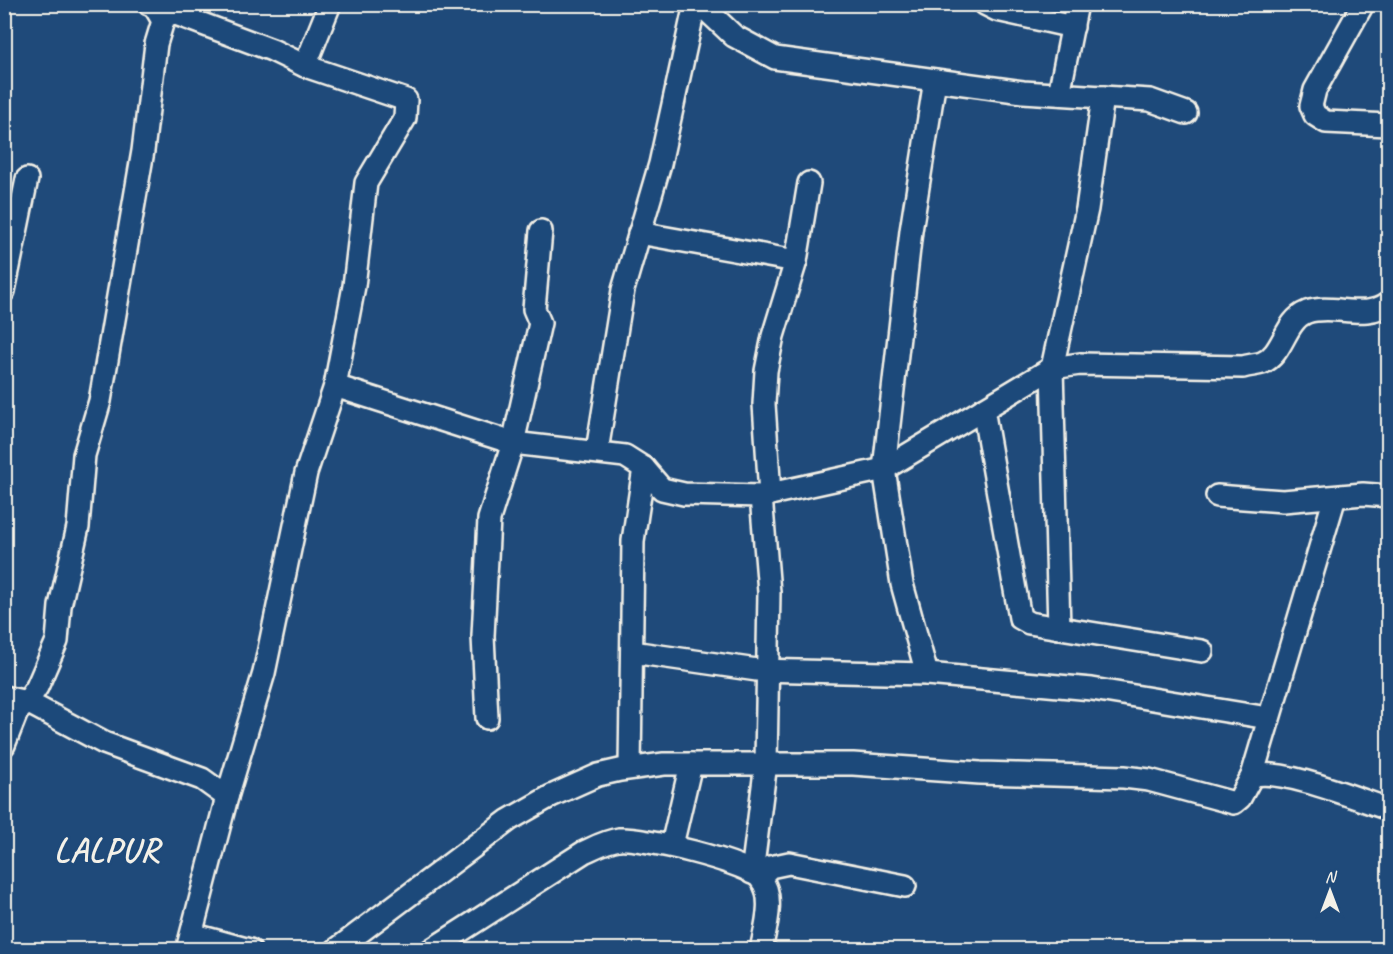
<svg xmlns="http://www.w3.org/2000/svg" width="1393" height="954" viewBox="0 0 1393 954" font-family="Caveat,sans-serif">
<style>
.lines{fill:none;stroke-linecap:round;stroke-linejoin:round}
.minor-casing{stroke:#f4f1e8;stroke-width:26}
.minor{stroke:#1f4a7a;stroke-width:21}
.labels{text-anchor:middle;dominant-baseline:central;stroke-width:5;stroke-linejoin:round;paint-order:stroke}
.district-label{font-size:34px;font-weight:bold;letter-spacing:1.5px;fill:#f4f1e8;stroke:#1f4a7a}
</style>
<rect width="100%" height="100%" fill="#1f4a7a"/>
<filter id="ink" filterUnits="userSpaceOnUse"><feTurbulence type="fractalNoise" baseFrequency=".0167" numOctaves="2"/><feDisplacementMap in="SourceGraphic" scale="12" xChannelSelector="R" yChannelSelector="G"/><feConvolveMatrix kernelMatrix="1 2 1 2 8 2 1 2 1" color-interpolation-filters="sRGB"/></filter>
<g filter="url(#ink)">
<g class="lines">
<defs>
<g id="minor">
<path d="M149,4L272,50L305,66L406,100L405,118L366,183L354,286L335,386L306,473L264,673L227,797"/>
<path d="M700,4L734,36L775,58L1023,92L1150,100L1186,113"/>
<path d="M985,4L997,10L1073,27"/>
<path d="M1363,4L1315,90L1311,106L1315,115L1326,122L1388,125"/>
<path d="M305,66L330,4"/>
<path d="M1059,94L1077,4"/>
<path d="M639,233L796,261"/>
<path d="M4,291L27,179"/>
<path d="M335,386L513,443L625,456L644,468L662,489L684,494L761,496L884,469L1052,368L1080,364L1243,367C1249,365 1256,365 1262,363C1284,354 1284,321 1307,312C1332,303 1366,321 1388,303"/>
<path d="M983,409L1020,618L1029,623L1202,651"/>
<path d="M597,451L623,290L660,164L695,4"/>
<path d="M770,494L764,404L766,371L773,336L796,261L809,183"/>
<path d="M1217,496L1283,501L1363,494L1388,496"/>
<path d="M1059,628L1052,368L1087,209L1103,97"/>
<path d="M632,652L757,670L927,674L1092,689L1268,718"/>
<path d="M927,674L902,584L884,469L911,231L935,80"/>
<path d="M4,697L27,702L37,687L57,641L60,606L78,527L84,455L100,401L143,151L156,44L163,21L153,4"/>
<path d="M487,718L483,636L489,519L513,443L540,323L534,309L541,231"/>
<path d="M4,745L17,712L27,702L104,743L202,779L227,797L187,950"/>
<path d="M630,768L633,541L644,468"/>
<path d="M1252,776L1335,497"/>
<path d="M672,845L691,764"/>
<path d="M752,873L766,763L769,592L761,496"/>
<path d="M760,877L770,867L789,863L905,886"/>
<path d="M192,934L250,950"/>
<path d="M336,950L509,820L551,796L598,775L620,770L664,764H853L980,773L1124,777L1149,780L1234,803L1240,798L1252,776C1279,767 1358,799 1388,809"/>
<path d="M431,950L584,852C595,847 606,841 619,839C641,837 747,862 760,878C776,896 765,929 761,950"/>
</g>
</defs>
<use href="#minor" class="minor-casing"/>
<use href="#minor" class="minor"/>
</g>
</g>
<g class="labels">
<g class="district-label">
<text x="107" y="849">LALPUR</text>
</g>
</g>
<rect width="1393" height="954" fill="none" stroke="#1f4a7a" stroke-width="24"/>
<rect x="12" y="12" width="1369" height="930" fill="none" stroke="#f4f1e8" stroke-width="2" filter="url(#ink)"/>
<g transform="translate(1330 891)" stroke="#1f4a7a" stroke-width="4.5" paint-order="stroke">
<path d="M0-4.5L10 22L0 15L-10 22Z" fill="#f4f1e8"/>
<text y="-9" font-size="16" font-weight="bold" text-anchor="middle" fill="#f4f1e8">N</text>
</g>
</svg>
